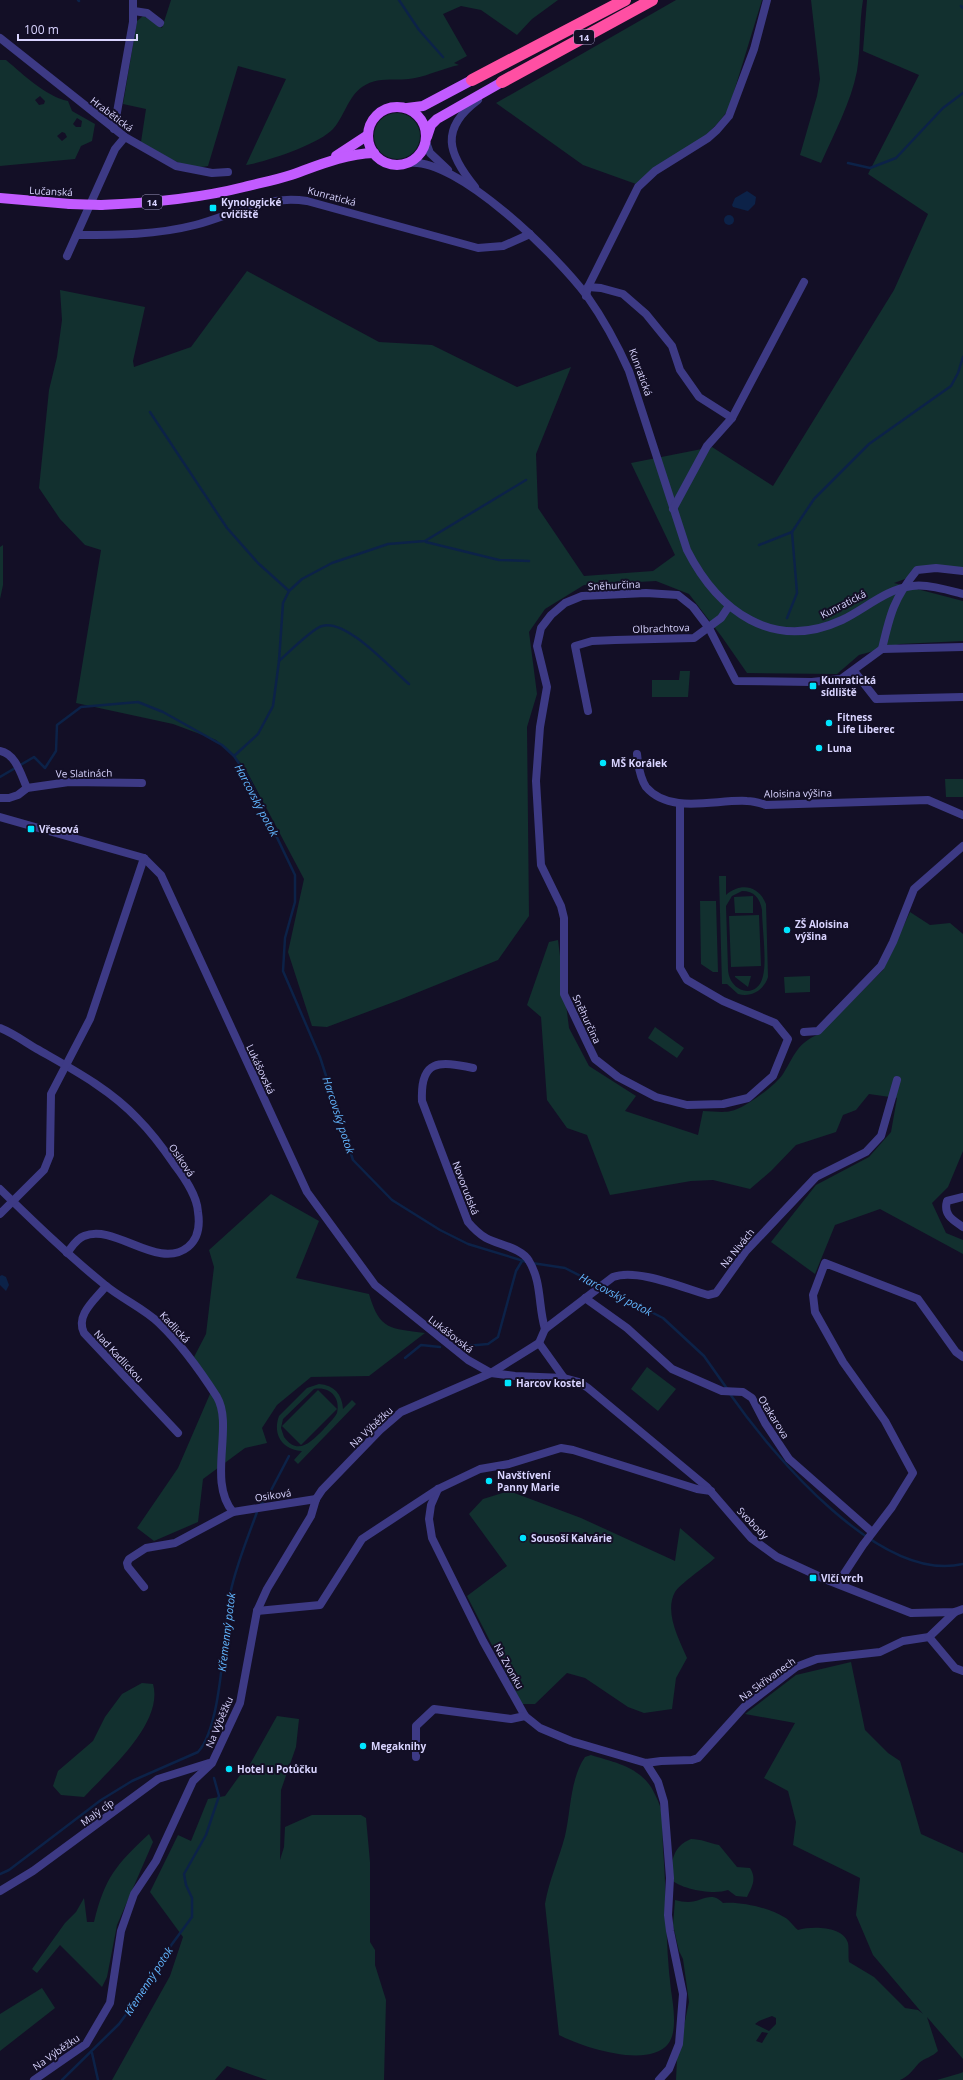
<svg xmlns="http://www.w3.org/2000/svg" width="963" height="2080" viewBox="0 0 963 2080" font-family="'Open Sans',sans-serif">
<style>
.green{fill:#12302f;fill-rule:evenodd}
.water{fill:#0c2248}
.lines{fill:none;stroke-linecap:round;stroke-linejoin:round}
.stream{stroke:#0c2248;stroke-width:2.5}
.minor{stroke:#3d3a85;stroke-width:8}
.major{stroke:#c25bff;stroke-width:10}
.highway{stroke:#ff4fa3;stroke-width:12}
.major-bridge{stroke:#c25bff;stroke-width:10}
.poi-dot{fill:#00e5ff;stroke:#130f26;stroke-width:1.5}
.labels{text-anchor:middle;dominant-baseline:central;stroke-width:4;stroke-linejoin:round;paint-order:stroke}
.shield{fill:#130f26;stroke:#9e99be;stroke-width:1}
.shield-label{font-size:9px;font-weight:bold;fill:#d9d4ff}
.street-label{font-size:10px;fill:#d9d4ff;stroke:#130f26}
.poi-label{font-size:10px;font-weight:bold;fill:#d9d4ff;stroke:#130f26;text-anchor:start}
.water-label{font-size:11px;font-style:italic;fill:#62b6ff;stroke:#130f26}
</style>
<rect width="100%" height="100%" fill="#130f26"/>
<g class="green">
<path d="M171,0H558L532,19L517,35L481,10L461,6L443,14L467,56L454,63L459,65C444,68 430,75 415,78C397,82 379,75 362,87C348,97 344,117 333,129C319,144 266,162 246,165L286,79L238,66L208,166C185,172 160,152 141,142L146,109L123,104L137,21L143,16L148,18L162,28Z"/>
<path d="M676,0H762L729,108C711,139 666,163 636,184L583,165L496,103Z"/>
<path d="M811,0H863C859,24 861,47 857,71C851,102 834,134 821,163L800,155L817,96L820,79Z"/>
<path d="M867,0H963V571L935,568L894,583L963,601V641L900,644L859,655L837,674L747,673L722,637L689,594L656,581L584,585L545,609L529,632L537,694L527,727L529,916L498,960L399,1000L327,1027L312,1026L288,952L304,879L244,766L216,740L173,724L76,703L101,550L85,545L60,519L39,488L49,390L57,357L62,320L60,290L145,307L133,361L134,367L191,347L247,271L379,342L432,345L517,387L571,367L536,454L538,508L584,576L653,571L675,555L631,463L712,447L773,486L894,290L928,214L868,174L919,75L863,51Z"/>
<path d="M0,60H6C24,75 45,96 68,101L72,111L95,124L92,141L81,146L75,159L0,166ZM40,96L45,101L44,104L39,105L35,100ZM77,118L82,121L81,127H76L73,124ZM62,132L65,133L67,137L62,141L57,136Z"/>
<circle cx="397" cy="136" r="23"/>
<path d="M3,545V585L0,599V547Z"/>
<path d="M680,671H690L688,697H652V680H679Z"/>
<path d="M945,779H963V797H946Z"/>
<path d="M719,876H726V895C741,882 759,886 766,904L768,977C764,990 751,998 738,994L727,984H722ZM742,891C754,891 760,898 762,910C762,926 767,961 763,976C758,1000 729,993 728,969L726,906L732,896Z"/>
<path d="M753,896V913H735L734,897Z"/>
<path d="M700,901H716L718,972H713L701,964Z"/>
<path d="M910,912L930,925L950,923L963,934V1151L948,1187L932,1203L946,1233L963,1240V1254L880,1209L835,1225L815,1274L771,1242L816,1185L869,1157L891,1132L897,1098L869,1094L856,1110L843,1115L836,1132L796,1145L771,1171L750,1189L713,1180L691,1181L610,1195L587,1135L567,1128L547,1100L541,1017L527,1005L549,942L558,940L569,1028L589,1066L636,1096L625,1111L698,1135L703,1111C712,1111 723,1113 731,1111C744,1109 776,1085 783,1074C795,1055 797,1043 819,1034L883,970Z"/>
<path d="M759,915L761,966L731,967L729,916Z"/>
<path d="M735,976H751L748,987L735,977Z"/>
<path d="M810,976V992L785,993L784,977Z"/>
<path d="M655,1027L684,1048L677,1058L648,1038Z"/>
<path d="M271,1194L319,1221L296,1278L369,1294C380,1331 390,1328 425,1333L369,1376L311,1377L277,1405L262,1428L267,1443L245,1448L203,1479L198,1522L154,1541L137,1528L178,1468L213,1387L194,1357L206,1334L214,1267L209,1250Z"/>
<path d="M647,1367L676,1389L658,1411L631,1389Z"/>
<path d="M319,1384C334,1385 342,1394 343,1409L352,1400L356,1404L298,1464L294,1460L302,1451C283,1450 272,1435 279,1416L307,1388ZM314,1389C329,1386 341,1397 337,1413C334,1419 328,1424 323,1430C311,1442 298,1456 284,1437L281,1428L283,1419Z"/>
<path d="M318,1390L337,1409L301,1445L282,1426Z"/>
<path d="M509,1491L581,1518L675,1561L680,1528L715,1558C706,1566 680,1584 675,1592C664,1612 679,1639 687,1658L676,1678L672,1709L644,1713L628,1707L585,1678L567,1673L535,1704H522L467,1596L507,1566L469,1514L483,1499Z"/>
<path d="M851,1662L865,1730L888,1753L900,1761L921,1834L963,1853V2059L927,2017L938,2051C932,2057 925,2058 919,2063C912,2071 909,2076 900,2080H676L677,2059L689,2002L683,1959L679,1951L673,1925L675,1900C679,1901 684,1902 688,1902C702,1902 711,1890 723,1903C740,1901 770,1908 784,1917C790,1920 793,1926 798,1930C812,1926 843,1926 848,1943C849,1948 848,1956 849,1962L874,1977L905,2008L918,2010L923,2014L873,1955L856,1915L860,1878L793,1845L796,1822L788,1791L764,1778L795,1723L745,1714L796,1675ZM772,2016L776,2018V2024L769,2031L755,2024L759,2021ZM762,2032L768,2033L762,2043L756,2041Z"/>
<path d="M142,1683L153,1684C164,1723 109,1770 84,1797L61,1795L53,1786L58,1771L93,1741L105,1717L122,1694Z"/>
<path d="M277,1716L299,1719L296,1747L281,1790L280,1860L284,1847L285,1827L312,1815H361L366,1818L370,1862V1942L375,1950V1965L386,2000L384,2080H267L227,2066L215,2080H112L170,1976L183,1937L150,1892L178,1835L191,1841L208,1799L225,1796L248,1764L244,1775Z"/>
<path d="M591,1755C613,1762 637,1766 651,1787C654,1792 658,1800 660,1806C664,1819 662,1835 663,1848C667,1896 665,1943 671,1990C673,2004 678,2032 668,2044C648,2069 582,2047 559,2035L545,1904C549,1880 559,1859 565,1836C571,1810 570,1779 585,1757Z"/>
<path d="M149,1834L153,1842L117,1925L107,1977L102,1987L60,1945L37,1973L32,1969L65,1923L76,1912L84,1898L87,1922H94C105,1877 116,1865 149,1834Z"/>
<path d="M691,1839C701,1839 709,1843 719,1845L737,1867L750,1868C757,1879 752,1887 747,1897L736,1896L728,1890C715,1895 681,1890 671,1879C671,1861 673,1846 691,1839Z"/>
<path d="M42,1988L55,2008L0,2051V2014Z"/>
<path d="M963,2072V2080H937L961,2073Z"/>
</g>
<g class="water">
<path d="M747,191L756,197L755,204L748,211L733,207L732,205L735,198Z"/>
<circle cx="729" cy="220" r="5"/>
<path d="M2,1275L6,1277L9,1285L6,1291L0,1285V1276Z"/>
</g>
<g class="lines">
<g class="stream">
<path d="M78,0L79,1"/>
<path d="M399,0L419,30L443,57"/>
<path d="M961,6L963,8"/>
<path d="M848,163L870,168L896,158L943,108L963,93"/>
<path d="M150,412L227,528L258,563L289,591"/>
<path d="M426,542L499,560L529,561"/>
<path d="M759,545L792,532"/>
<path d="M787,618L797,593L792,532L814,499L869,444L951,386L958,373L963,357"/>
<path d="M279,661C288,653 313,628 322,626C346,618 391,669 409,684"/>
<path d="M234,756L258,734L273,706L279,661L283,603L289,591L302,579L332,563L388,544L425,541L526,480"/>
<path d="M0,777L34,757L45,768L56,751L57,725L81,707L138,702L163,712L222,745L234,756L248,777L295,875V902L285,938L283,971L320,1057L353,1160L392,1200L440,1230L468,1244L527,1262"/>
<path d="M532,1263L565,1268L663,1318L704,1356L728,1390"/>
<path d="M466,1346L488,1344L498,1337L516,1271L522,1261"/>
<path d="M405,1358L421,1345L440,1347"/>
<path d="M730,1394C772,1454 880,1584 963,1564"/>
<path d="M261,1504L267,1498L289,1456"/>
<path d="M0,1874L9,1870L101,1800L132,1781L198,1752C223,1725 223,1628 231,1590C237,1563 248,1537 257,1512"/>
<path d="M92,2053L98,2080"/>
<path d="M62,2080L119,2024L139,1997L155,1967L192,1917V1898L186,1885L184,1874L206,1835L219,1796L214,1778"/>
</g>
<g class="minor">
<path d="M134,11L147,13L160,23"/>
<path d="M0,38L125,137L176,166L212,173L228,172"/>
<path d="M114,129L133,22V0"/>
<path d="M426,142L430,153L448,170"/>
<path d="M408,163C457,156 559,258 587,296C604,320 617,344 629,371L687,550C718,611 773,652 842,620C865,609 886,589 912,586C928,584 948,590 963,594"/>
<path d="M475,187C448,154 439,129 478,100"/>
<path d="M77,235C118,235 156,235 195,225C233,215 267,194 307,201L478,248L503,246L530,234"/>
<path d="M67,256L115,149L125,137"/>
<path d="M588,287L601,288L623,294L646,314L672,346L680,370L699,397L732,418"/>
<path d="M586,296L588,287L638,187L655,171L708,138L717,130L729,116L754,49L767,0"/>
<path d="M673,509L707,446L732,418L804,282"/>
<path d="M882,649C890,614 894,598 917,570L936,568L963,571"/>
<path d="M854,671L876,699L963,697"/>
<path d="M588,711L575,646L592,641L615,640L694,638L721,618L729,606"/>
<path d="M0,751C16,754 21,775 27,788"/>
<path d="M637,754C638,764 640,778 646,787C670,815 716,799 747,801C753,801 760,803 766,805L928,800L963,815"/>
<path d="M0,798H9L18,795L27,788L69,782L142,783"/>
<path d="M680,804V968L687,980L723,1001L775,1023L788,1039L773,1076L748,1098L723,1104L687,1105L656,1097L618,1077L595,1059L564,994V918L561,906L541,865L536,781L540,727L547,687L537,646L541,628L551,615L565,603L582,596L646,593L678,595L693,607L709,628L736,681L812,682L841,679L882,649L963,647"/>
<path d="M0,817L144,858L161,875L307,1192L375,1285L468,1360L491,1373L515,1376L564,1378L579,1382L588,1388L707,1487L751,1538L777,1557L827,1580L911,1613L955,1612L963,1609"/>
<path d="M0,1028C13,1033 25,1042 37,1049C72,1069 110,1089 138,1119C152,1133 163,1148 174,1164C184,1177 197,1195 198,1212C200,1225 199,1238 188,1247C158,1271 115,1223 84,1236C76,1239 72,1247 67,1253"/>
<path d="M804,1032L818,1031L881,966L893,942L914,889L963,846"/>
<path d="M473,1068C439,1061 420,1059 422,1101L468,1222C473,1228 479,1234 486,1238C499,1245 522,1248 529,1261C542,1282 538,1306 545,1329"/>
<path d="M0,1189C34,1222 68,1255 105,1285C122,1299 143,1308 159,1323C181,1344 201,1372 217,1397C234,1426 207,1482 233,1512"/>
<path d="M963,1197L947,1201C943,1215 953,1220 963,1227"/>
<path d="M0,1214L44,1170L50,1155L51,1094L90,1019L144,858"/>
<path d="M106,1286C95,1300 75,1315 84,1333L178,1433"/>
<path d="M585,1298L627,1328L672,1369L722,1391L743,1392L752,1398L765,1423L789,1459L872,1532"/>
<path d="M539,1343L564,1378"/>
<path d="M438,1489L431,1505L429,1519L432,1538L483,1641L525,1716L540,1728L571,1741L646,1763L661,1761L692,1760L698,1758L744,1707L796,1667L817,1659L880,1652L903,1641L929,1637L955,1612"/>
<path d="M838,1583L863,1545L892,1507L913,1473L885,1421L843,1362L815,1312L813,1295L825,1263L918,1299L956,1352L963,1357"/>
<path d="M144,1587L128,1567L127,1563L129,1559L146,1548L175,1543L233,1512L316,1499"/>
<path d="M257,1611L320,1605L362,1539L438,1489L480,1469L509,1464L561,1448L573,1450L697,1489L711,1491"/>
<path d="M929,1637L955,1668L963,1671"/>
<path d="M416,1757V1726L434,1709L511,1719L525,1716"/>
<path d="M646,1763L658,1782L664,1802L670,1878L668,1915L670,1931L683,1994L679,2044L669,2069L659,2080"/>
<path d="M0,1891L33,1871L158,1779L209,1763"/>
<path d="M34,2080L86,2044L110,2003L121,1931L134,1894L156,1861L193,1781L212,1763L240,1703L257,1611L267,1589L311,1516L316,1499L322,1490L380,1430L401,1412L491,1373L539,1343L545,1329L613,1277C637,1268 683,1288 708,1295L716,1293L746,1251L816,1177L866,1152L881,1136L897,1080"/>
</g>
<g class="major">
<circle cx="397" cy="136" r="29"/>
<path d="M407,108L423,106L472,80"/>
<path d="M427,137L431,125L437,119L502,82"/>
<path d="M336,156L368,135"/>
<path d="M0,198L70,204"/>
<path d="M101,205C149,203 197,199 244,187C260,183 276,180 291,175C319,165 344,154 374,153"/>
</g>
<g class="highway">
<path d="M472,80L625,0"/>
<path d="M502,82L652,0"/>
</g>
<path class="major-bridge" d="M70,204L101,205"/>
</g>
<g class="poi-dot">
<rect x="209" y="204" width="8" height="8" rx="2"/>
<rect x="809" y="682" width="8" height="8" rx="2"/>
<circle cx="829" cy="723" r="4"/>
<circle cx="819" cy="748" r="4"/>
<circle cx="603" cy="763" r="4"/>
<rect x="27" y="825" width="8" height="8" rx="2"/>
<circle cx="787" cy="930" r="4"/>
<rect x="504" y="1379" width="8" height="8" rx="2"/>
<circle cx="489" cy="1481" r="4"/>
<circle cx="523" cy="1538" r="4"/>
<rect x="809" y="1574" width="8" height="8" rx="2"/>
<circle cx="363" cy="1746" r="4"/>
<circle cx="229" cy="1769" r="4"/>
</g>
<g class="labels">
<g class="shield">
<rect x="574" y="30" width="20" height="14" rx="3"/>
<rect x="142" y="195" width="20" height="14" rx="3"/>
</g>
<g class="shield-label">
<text x="584" y="37">14</text>
<text x="152" y="202">14</text>
</g>
<g class="street-label">
<text transform="translate(112 114) rotate(37)">Hrabětická</text>
<text transform="translate(51 191) rotate(3)">Lučanská</text>
<text transform="translate(332 196) rotate(15)">Kunratická</text>
<text transform="translate(641 372) rotate(70)">Kunratická</text>
<text transform="translate(614 585) rotate(-3)">Sněhurčina</text>
<text transform="translate(843 604) rotate(-27)">Kunratická</text>
<text transform="translate(661 628) rotate(-2)">Olbrachtova</text>
<text transform="translate(84 773) rotate(-1)">Ve Slatinách</text>
<text transform="translate(798 793) rotate(-1)">Aloisina výšina</text>
<text transform="translate(587 1019) rotate(65)">Sněhurčina</text>
<text transform="translate(261 1069) rotate(65)">Lukášovská</text>
<text transform="translate(182 1160) rotate(56)">Osiková</text>
<text transform="translate(466 1188) rotate(69)">Novorudská</text>
<text transform="translate(737 1248) rotate(-51)">Na Nivách</text>
<text transform="translate(175 1327) rotate(47)">Kadlická</text>
<text transform="translate(451 1334) rotate(38)">Lukášovská</text>
<text transform="translate(119 1356) rotate(47)">Nad Kadlickou</text>
<text transform="translate(774 1417) rotate(58)">Otakarova</text>
<text transform="translate(371 1427) rotate(-43)">Na Výběžku</text>
<text transform="translate(273 1495) rotate(-9)">Osiková</text>
<text transform="translate(753 1523) rotate(46)">Svobody</text>
<text transform="translate(509 1666) rotate(61)">Na Zvonku</text>
<text transform="translate(767 1679) rotate(-36)">Na Skřivanech</text>
<text transform="translate(219 1722) rotate(-67)">Na Výběžku</text>
<text transform="translate(97 1812) rotate(-36)">Malý cíp</text>
<text transform="translate(56 2052) rotate(-35)">Na Výběžku</text>
</g>
<g class="poi-label">
<text x="221" y="202">Kynologické<tspan x="221" dy="12">cvičiště</tspan></text>
<text x="821" y="680">Kunratická<tspan x="821" dy="12">sídliště</tspan></text>
<text x="837" y="717">Fitness<tspan x="837" dy="12">Life Liberec</tspan></text>
<text x="827" y="748">Luna</text>
<text x="611" y="763">MŠ Korálek</text>
<text x="39" y="829">Vřesová</text>
<text x="795" y="924">ZŠ Aloisina<tspan x="795" dy="12">výšina</tspan></text>
<text x="516" y="1383">Harcov kostel</text>
<text x="497" y="1475">Navštívení<tspan x="497" dy="12">Panny Marie</tspan></text>
<text x="531" y="1538">Sousoší Kalvárie</text>
<text x="821" y="1578">Vlčí vrch</text>
<text x="371" y="1746">Megaknihy</text>
<text x="237" y="1769">Hotel u Potůčku</text>
</g>
<g class="water-label">
<text transform="translate(257 800) rotate(62)">Harcovský potok</text>
<text transform="translate(339 1115) rotate(72)">Harcovský potok</text>
<text transform="translate(616 1294) rotate(27)">Harcovský potok</text>
<text transform="translate(226 1632) rotate(-83)">Křemenný potok</text>
<text transform="translate(148 1981) rotate(-57)">Křemenný potok</text>
</g>
</g>
<path d="M18 34v6h119v-6" fill="none" stroke="#d9d4ff" stroke-width="2"/>
<text x="24" y="34" font-size="12" fill="#d9d4ff" stroke="#130f26" stroke-width="3" paint-order="stroke">100 m</text>
</svg>
